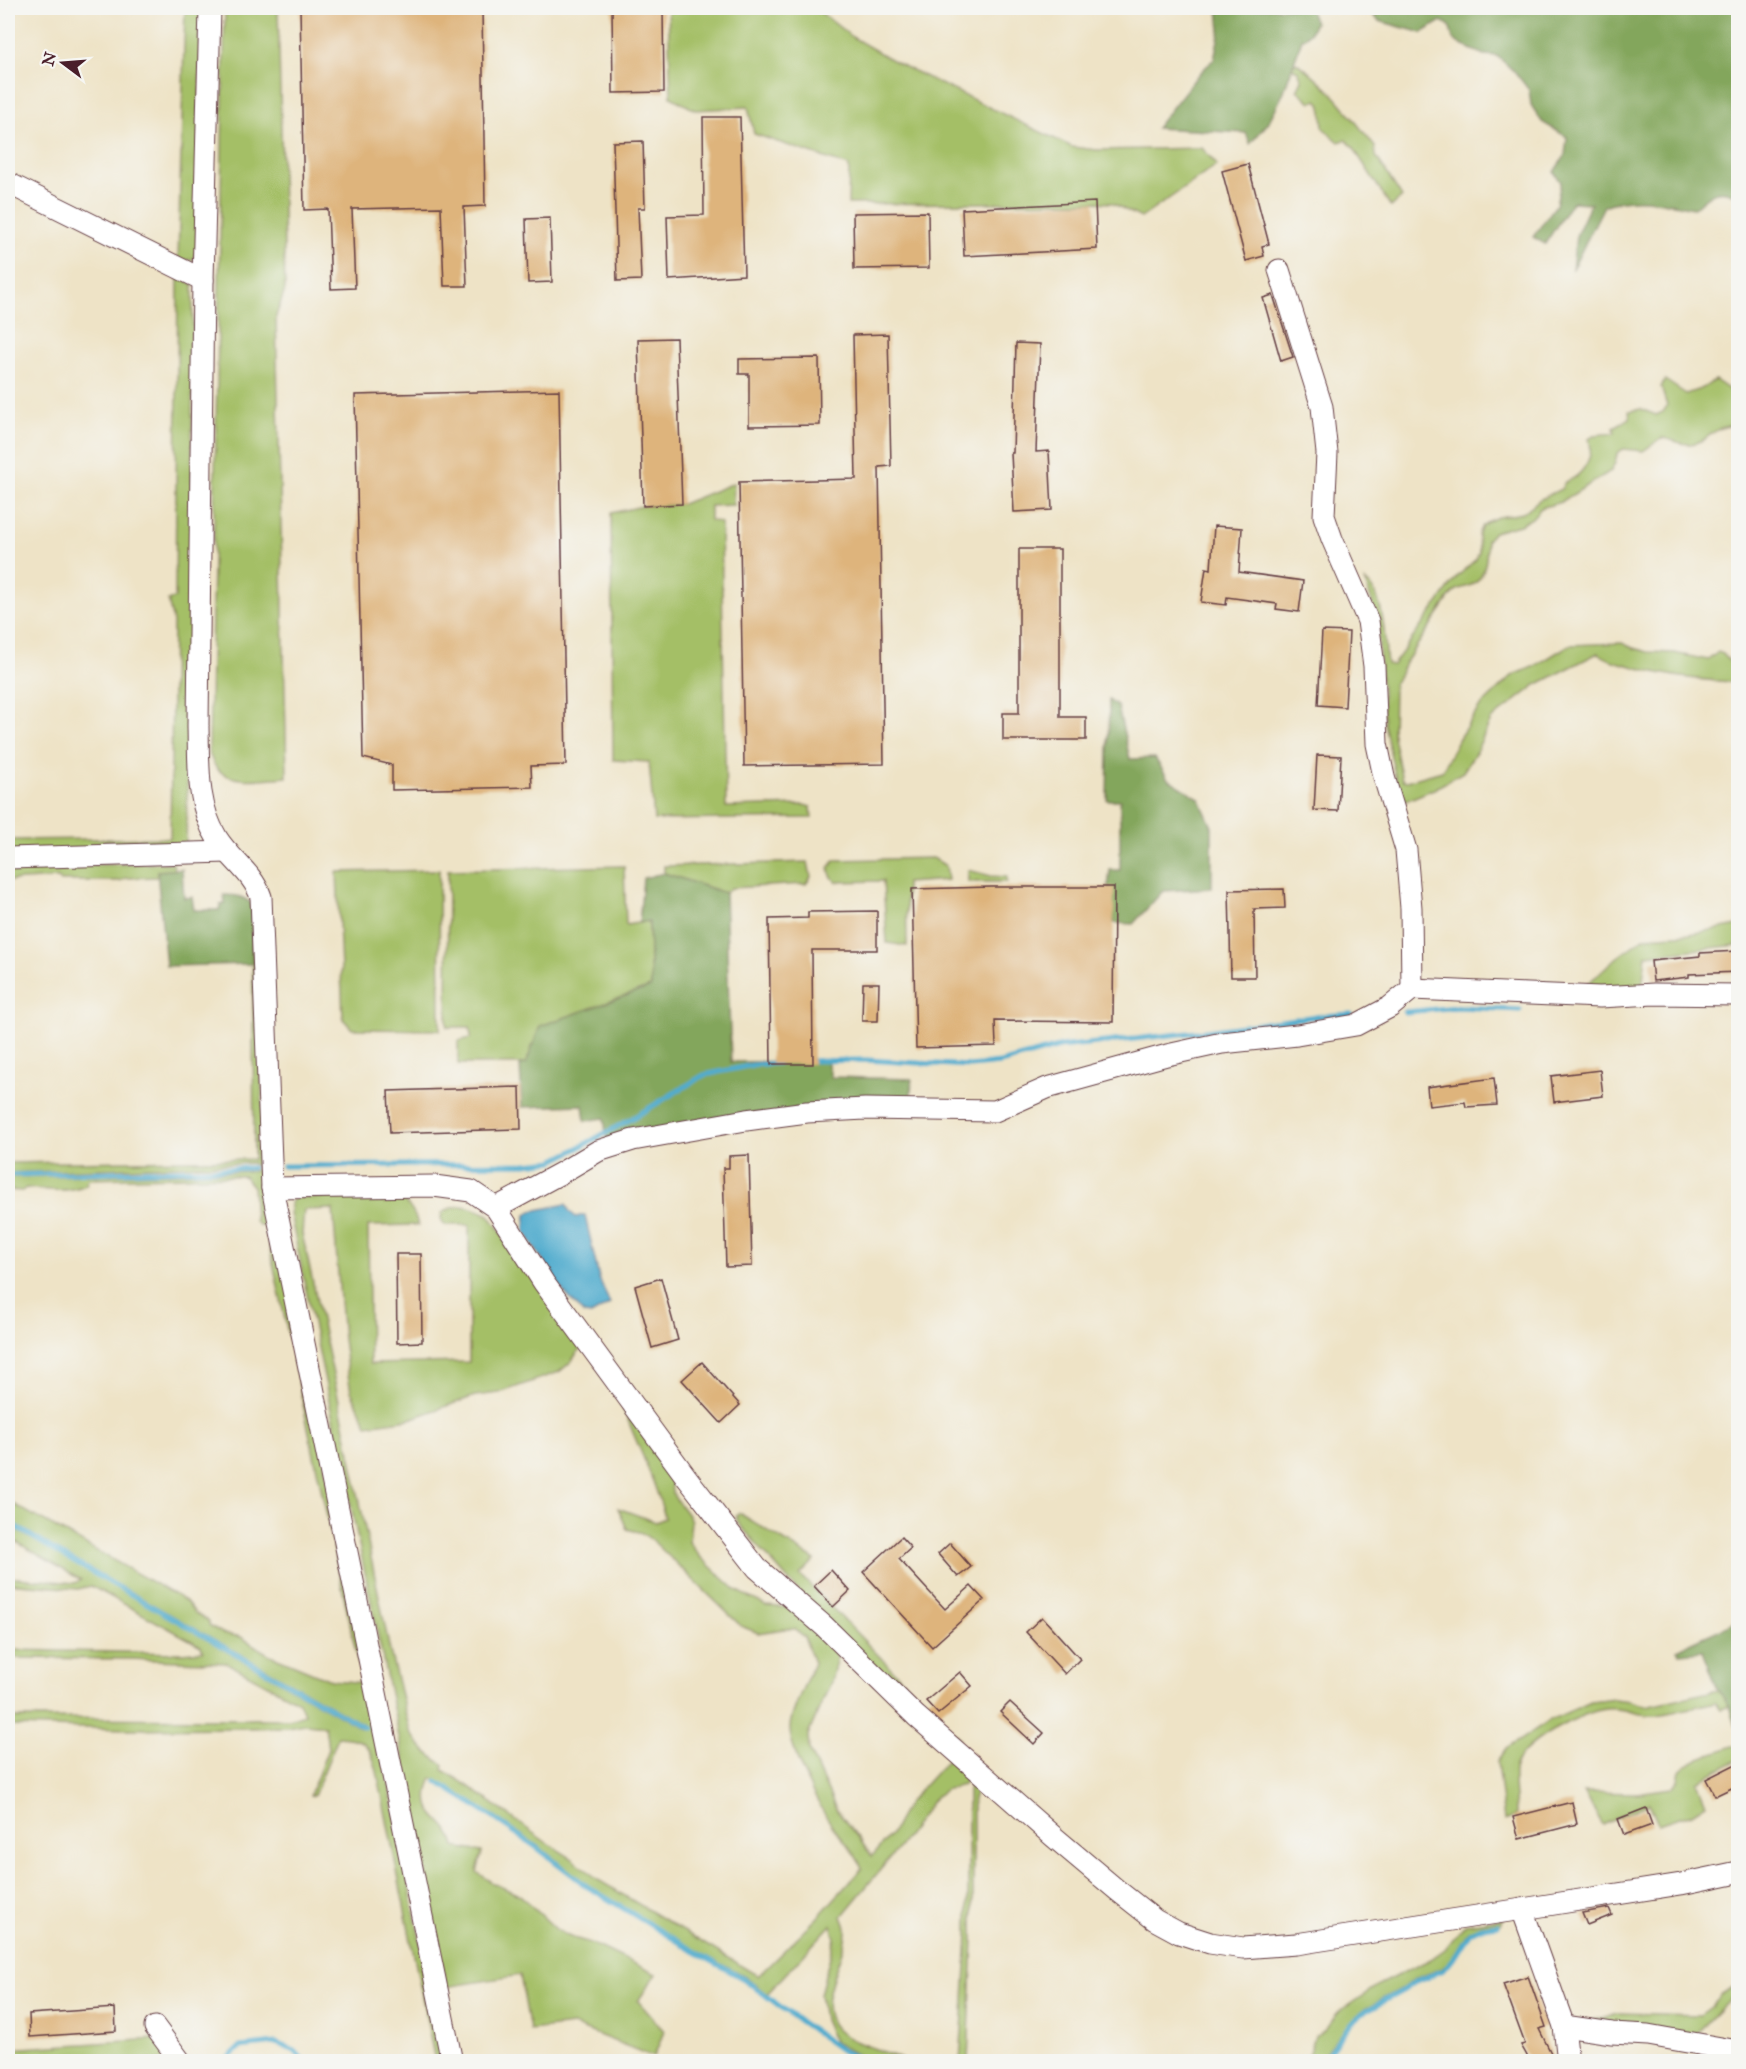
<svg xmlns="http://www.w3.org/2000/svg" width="1746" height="2069" viewBox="0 0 1746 2069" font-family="'IM FELL Great Primer',serif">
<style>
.green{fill:#a4bf66;stroke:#776f48;stroke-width:1.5}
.forest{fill:#83a65b;stroke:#666243;stroke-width:1.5}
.water{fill:#51acce;stroke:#4e667c;stroke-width:1.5}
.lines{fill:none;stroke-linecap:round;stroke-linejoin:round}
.stream{stroke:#51acce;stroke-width:5}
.building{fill:#deb47b}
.minor-casing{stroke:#633c42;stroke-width:23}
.minor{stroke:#fff;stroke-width:21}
</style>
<rect width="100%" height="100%" fill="#f6f6f2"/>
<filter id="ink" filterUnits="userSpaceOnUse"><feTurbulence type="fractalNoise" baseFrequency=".0167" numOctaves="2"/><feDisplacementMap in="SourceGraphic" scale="12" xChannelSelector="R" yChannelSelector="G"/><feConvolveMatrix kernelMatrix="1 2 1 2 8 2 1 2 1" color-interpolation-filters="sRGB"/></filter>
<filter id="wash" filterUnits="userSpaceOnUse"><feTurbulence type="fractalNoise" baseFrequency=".008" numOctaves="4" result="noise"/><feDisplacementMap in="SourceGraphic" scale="24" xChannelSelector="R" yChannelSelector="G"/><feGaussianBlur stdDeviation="1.35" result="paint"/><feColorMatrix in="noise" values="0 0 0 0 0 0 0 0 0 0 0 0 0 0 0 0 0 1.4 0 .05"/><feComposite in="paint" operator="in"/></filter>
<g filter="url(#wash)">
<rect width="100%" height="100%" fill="#eee3c6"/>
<g class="green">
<path d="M185,8H201L197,248L193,260H178Z"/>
<path d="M225,8H278L285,290L276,316L287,777C266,778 234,785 218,770C214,766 211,758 209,753Z"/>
<path d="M668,8H815L852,37L897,63L1072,147L1097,150L1202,148L1217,165L1141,218L1112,203L1095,202L848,204L849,166L754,134L748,107L695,110L671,97Z"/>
<path d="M1295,62C1329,83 1351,116 1375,147L1376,156L1402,197L1391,207L1353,147L1346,140L1339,142L1323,128L1322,111L1320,103L1317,100L1311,102L1297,90L1302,80L1298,71L1292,68Z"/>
<path d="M178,277L193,284L191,602L186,850L8,853V840L170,838L173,622L168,600L175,598Z"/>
<path d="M1665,380L1686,394L1703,388L1715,380L1734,393L1738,392V426C1714,423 1710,442 1690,444C1680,445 1672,439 1662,438L1643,451L1623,449L1617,454L1615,463L1611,471L1561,502L1541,508L1532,518L1520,525L1494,532L1487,540C1487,554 1487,575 1473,584C1461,591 1460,584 1449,598L1406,662L1394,685L1393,737L1402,780L1407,781L1442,771L1459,738L1479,708L1489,698L1512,676L1535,666L1569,645L1622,643L1633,648L1648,652L1674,653L1708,660L1718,652L1723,654L1731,663L1738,661V688L1733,682C1697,680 1662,676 1628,665C1617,662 1607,660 1598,653L1536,685L1491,720L1476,752L1463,772L1436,788L1401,803L1384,724L1377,618L1365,581C1386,596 1384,640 1387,664L1393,665L1457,577L1476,559L1479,552L1478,534L1482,526L1489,521L1498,517L1523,513L1539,500L1561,489L1565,482C1582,477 1595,457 1589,439L1593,435L1615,433L1614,427L1630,418L1629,411L1641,409L1656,415L1663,412L1667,406L1661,387Z"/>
<path d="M734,483L733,505L710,506V520L721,523L726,807L804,805L811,807L812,818L654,820L649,762L613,760L611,513L643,506L682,504Z"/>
<path d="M933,858L946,866L948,880L906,883L907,946L887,943L883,881L836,882L831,876L829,868L835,860Z"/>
<path d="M808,862L811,877L806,884L731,888L725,893L664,873V866Z"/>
<path d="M173,863L174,870L157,871L158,877L126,878L120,881H61L58,878L8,881V867Z"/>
<path d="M624,866L626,925L649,921L651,987L540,1026L526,1064H458V1041L471,1038L470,1027H447L448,870Z"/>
<path d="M439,870L440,1030L352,1029L343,1019L337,872Z"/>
<path d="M968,870L991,876L1007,877V882H968Z"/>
<path d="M252,904L266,1167L444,2061H435L383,1801C380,1787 375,1749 362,1742C355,1738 345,1738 338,1737L314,1796L310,1795L328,1749L325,1726L305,1724L288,1727L254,1728L126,1729L8,1726V1718L290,1719L304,1714L299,1702L227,1663L130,1659L8,1658V1650L182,1653L203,1651L201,1646L91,1586L78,1589L8,1583V1577L75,1583L81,1580L8,1537V1525L361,1728H365L363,1724L67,1556L8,1520V1501L186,1601L195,1613L209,1621V1625L222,1633L241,1637L268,1654L328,1679C339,1682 349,1680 359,1683L361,1676L265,1226L259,1225L255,1221L253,1187L244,1176L88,1179L86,1185C68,1193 45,1190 26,1188L22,1191L8,1190V1177L255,1171L257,1167L252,1163L8,1173V1163L254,1159Z"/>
<path d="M1738,925V945L1646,955L1642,988L1579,992L1611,962L1645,937L1690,934Z"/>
<path d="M394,1196C407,1202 414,1210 418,1225L368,1226L370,1364L469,1362V1225H444L441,1219L442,1213C458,1201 472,1207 489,1215L581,1347L571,1362L559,1372L499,1393L475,1396L410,1419L367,1425L351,1391L347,1369L343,1339L333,1209L304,1210L302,1234L306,1251L344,1424L390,1651L410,1731C419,1746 429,1756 444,1765L443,1770L467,1785L547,1843L573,1859L600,1881L758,1976L817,1918L862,1868C854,1850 845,1843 833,1827C819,1807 789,1751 790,1727C790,1714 808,1677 814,1663L804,1637L796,1629H784L758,1633L741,1626L653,1541L642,1533L627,1529L618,1508L656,1522L665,1518C655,1479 636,1443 622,1405L674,1475C664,1496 684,1504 691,1521L689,1542L699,1556L736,1590L766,1606L793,1608L831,1641L837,1657L831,1682L808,1735L809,1750L836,1809L872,1856L891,1834L908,1803L951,1756L970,1770L963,1785L947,1789L935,1797L900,1846L842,1916C843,1920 846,1925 846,1929C847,1960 807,2008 841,2033C859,2047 885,2049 904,2061H868L834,2042L824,2020L820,1994L835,1938L831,1925L767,1994L745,1977L693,1949L589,1886L538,1846L483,1809L432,1778C415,1820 449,1815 455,1847L482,1852L477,1872L493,1883L521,1896L557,1930L570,1937L591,1943L656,1974L638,2001L664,2031L654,2057L573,2025L530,2030L520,1975L446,1987L413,1804L290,1213L291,1202L295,1198Z"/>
<path d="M739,1513L815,1560L800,1575L960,1739L915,1708L863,1658L791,1583L738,1523L736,1516Z"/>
<path d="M1718,1690L1730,1706L1721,1709L1716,1702C1697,1706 1677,1712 1657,1715C1640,1717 1624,1707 1607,1709C1583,1711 1517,1744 1514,1770C1513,1782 1516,1804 1516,1816L1504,1821L1497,1762L1506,1749L1550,1720L1591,1702L1614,1699L1630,1701L1646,1706Z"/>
<path d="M1733,1746L1738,1748V1760L1697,1781L1706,1804L1692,1813L1658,1824L1649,1803L1603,1825L1583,1792L1637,1793L1671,1788L1678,1780L1680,1771L1685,1766L1700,1758Z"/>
<path d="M976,1774L982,1786L976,1791L973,1799V1937L968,2061L960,2062L968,1934V1789Z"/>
<path d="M1503,1919L1501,1925L1498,1923L1481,1925L1468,1931L1452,1958L1443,1968L1417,1978L1403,1988L1366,2008L1350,2022L1319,2061L1303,2062L1310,2052L1315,2036L1324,2030L1340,2011L1380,1984L1431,1959L1445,1949L1465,1924Z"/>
<path d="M1738,1984V1993L1732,1997L1695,2035L1588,2022L1618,2013L1700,2015L1711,2007L1720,1995Z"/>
<path d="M156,2039L174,2061L93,2060L89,2062H9V2049Z"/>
</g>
<g class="forest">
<path d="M1218,8H1309L1315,23L1310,33L1302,39L1283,94L1268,123L1250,144L1246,133L1156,128L1197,76L1214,59L1220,30Z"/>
<path d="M1366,8H1738V197C1718,185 1709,194 1694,208C1664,202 1633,194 1604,206L1572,270L1576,236L1591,203L1572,202L1545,244L1533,237L1556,205L1561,182L1554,172L1565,155L1567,137L1542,122L1531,105L1529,90L1515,72L1497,56L1484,55L1461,45L1453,39L1449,25L1441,21L1422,33L1379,21Z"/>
<path d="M1109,700L1118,707L1130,759L1155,758L1168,779L1199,798L1212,827V888L1163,891L1133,924L1114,923L1108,887L1110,870H1120V800H1107Z"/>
<path d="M182,869L184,898L192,897L194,910H219L220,905L225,904L224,895C236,895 243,896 252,904V964L166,966L157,871Z"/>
<path d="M664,873L725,893L731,1062L827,1061L831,1077L912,1079L910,1104L607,1140L604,1118L585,1121L583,1105L522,1107L520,1064H526L540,1026L651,987L649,921L639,923L643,878Z"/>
<path d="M1738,1621V1725L1736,1726L1730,1706L1718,1690L1703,1651L1680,1653L1677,1649Z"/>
</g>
<path class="water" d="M566,1204L570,1212L576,1217L585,1215L599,1278L610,1304L591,1315L584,1314L563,1291L534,1247L525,1231L526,1215L532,1211Z"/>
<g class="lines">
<g class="stream">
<path d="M1405,1012L1459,1007L1520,1010"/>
<path d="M808,1061L866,1060L970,1066L1000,1063L1059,1047L1199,1032L1310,1017L1351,1014"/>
<path d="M283,1166L526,1164L553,1161L571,1152L631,1119L704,1075L753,1065L778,1063"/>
<path d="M8,1175L252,1168"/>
<path d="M8,1522L67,1558L364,1727"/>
<path d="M437,1782L482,1810L536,1847L588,1887L692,1950L744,1979L798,2020L841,2050L864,2062"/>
<path d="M100,2062H104"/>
<path d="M224,2062L240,2047L276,2043L295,2051L305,2062"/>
<path d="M1322,2062L1351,2023L1367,2010L1404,1990L1418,1980L1444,1970L1453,1959L1470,1932L1481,1927L1499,1925"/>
</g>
</g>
<g id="blocks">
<g class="building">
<path d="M300,8H482L485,206L464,207L467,286H444L441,207L352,209L355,288L331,289L328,209L304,210Z"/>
<path d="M612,8H663L664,92L613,93Z"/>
<path d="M703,117H740L744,275L669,280L667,216L704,215Z"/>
<path d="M643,141L645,208H638L641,280L617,281L613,142Z"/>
<path d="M1248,164L1269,244L1262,246L1264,256L1246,261L1222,171Z"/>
<path d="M1095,202L1097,249L964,256L962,209Z"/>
<path d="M928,212L929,268L854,269L853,213Z"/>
<path d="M550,218L552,282L528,283L526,219Z"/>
<path d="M1273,295L1293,357L1281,361L1263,298Z"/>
<path d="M888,334L891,466L879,467L884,764L744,766L739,482L856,479L853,335Z"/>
<path d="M676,338L682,504L643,506L638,339Z"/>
<path d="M1016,343L1040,344L1036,452L1049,451L1052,510L1014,512L1011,453H1013Z"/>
<path d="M819,358L820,425L749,426V374H739V359Z"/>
<path d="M559,390L566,765L531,766L532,787L392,790V765L363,758L355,395Z"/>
<path d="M1214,526L1242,528L1239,572L1303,581L1299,612L1276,609L1277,604L1227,597L1226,605L1201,602L1206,568L1211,569Z"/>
<path d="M1019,549H1060V717H1086V740H1003V713H1019Z"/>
<path d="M1322,631L1349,632L1345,707L1318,705Z"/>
<path d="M1317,755L1341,756L1338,811L1314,810Z"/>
<path d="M992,887H1114L1113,1022L995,1021L996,1046L916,1048L912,889Z"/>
<path d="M1284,889L1285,908L1254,909L1255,977H1231L1229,890Z"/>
<path d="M877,911V950H812L813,1064H771L769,919L808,918V912Z"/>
<path d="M1738,951V972L1689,974V977L1653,981L1651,961L1700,956V953Z"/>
<path d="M863,983H879L878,1021H862Z"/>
<path d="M1600,1070L1603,1096L1554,1102L1551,1076Z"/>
<path d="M1494,1078L1497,1105L1466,1107L1465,1102L1429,1106L1427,1087Z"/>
<path d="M520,1087L521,1129L390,1133L388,1091Z"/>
<path d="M749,1155L752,1266L726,1267L723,1168H729V1156Z"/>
<path d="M396,1254H421L422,1342L397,1343Z"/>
<path d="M661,1278L678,1340L652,1348L635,1286Z"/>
<path d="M702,1362L740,1405L721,1423L682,1380Z"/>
<path d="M901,1537L911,1548L899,1559L945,1609L971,1586L984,1600L932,1647L863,1572Z"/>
<path d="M950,1543L971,1567L958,1577L938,1554Z"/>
<path d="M831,1570L850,1591L833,1607L814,1586Z"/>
<path d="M1042,1617L1080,1659L1065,1674L1026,1632Z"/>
<path d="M960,1672L972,1686L938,1714L926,1701Z"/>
<path d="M1010,1702L1044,1733L1034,1744L1000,1712Z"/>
<path d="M1738,1763V1785L1715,1796L1706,1779Z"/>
<path d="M1572,1802L1577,1824L1519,1839L1513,1817Z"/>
<path d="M1646,1808L1652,1825L1624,1835L1618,1819Z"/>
<path d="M1609,1908L1612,1915L1587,1925L1582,1913Z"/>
<path d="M1528,1976L1546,2027L1539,2029L1555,2061H1530L1521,2045L1525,2044L1503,1984Z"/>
<path d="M115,2008L116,2031L30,2037L29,2014Z"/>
</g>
</g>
</g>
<g filter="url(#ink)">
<use href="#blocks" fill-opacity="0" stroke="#633c42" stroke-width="1.5"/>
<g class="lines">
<defs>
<g id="minor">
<path d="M210,8L203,280L198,726C199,765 196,804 217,838C230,859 253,873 261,897L272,1188L452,2062"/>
<path d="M8,183L203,280"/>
<path d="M1279,270L1322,407L1327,453L1324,516L1332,539L1368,621L1374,666L1377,744L1384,777L1406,850L1411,908L1412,989"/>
<path d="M8,858L228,852"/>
<path d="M272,1188L434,1186L471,1191L496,1208L544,1283L687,1478L757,1568L824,1626L916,1716L1054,1837L1117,1890L1155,1920L1179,1933L1210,1943L1243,1948L1296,1944L1529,1908L1681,1884L1738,1872"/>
<path d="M496,1208L561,1173L598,1151L633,1140L746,1120L807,1112L865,1109L995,1111L1047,1088L1167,1055L1222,1043L1297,1035L1356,1025L1390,1007L1412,989L1600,997L1654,994L1738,995"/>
<path d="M1522,1909L1564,2026L1568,2062"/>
<path d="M1564,2026L1612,2033L1648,2035L1738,2051"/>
<path d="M155,2027L181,2062"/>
</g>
</defs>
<use href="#minor" class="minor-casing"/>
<use href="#minor" class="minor"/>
</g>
</g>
<rect width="1746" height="2069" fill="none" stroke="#f6f6f2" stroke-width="30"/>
<g transform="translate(63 63) rotate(286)" stroke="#f6f6f2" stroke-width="4.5" paint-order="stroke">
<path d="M0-4.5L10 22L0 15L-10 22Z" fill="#4a1f2b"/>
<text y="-9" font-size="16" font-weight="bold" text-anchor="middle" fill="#4a1f2b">N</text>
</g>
</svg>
